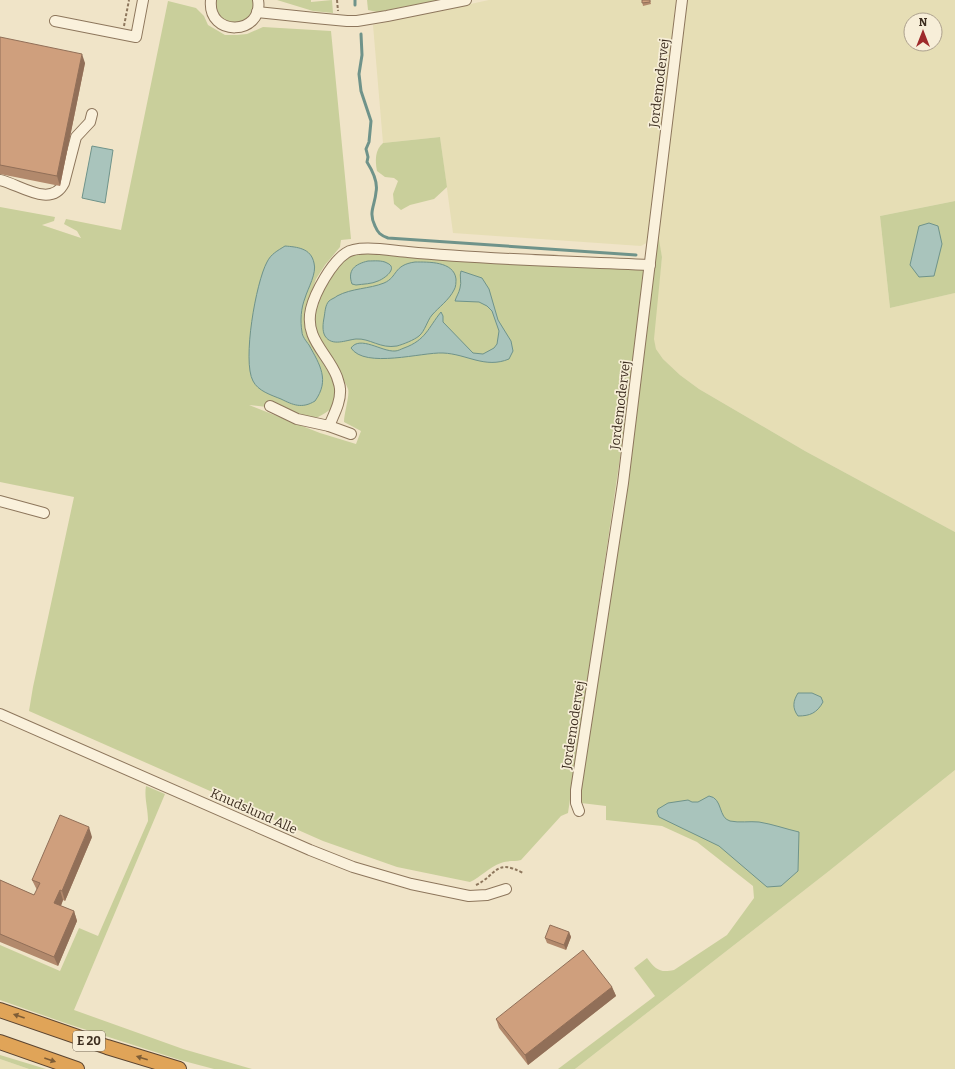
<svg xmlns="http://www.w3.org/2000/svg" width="955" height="1069" viewBox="0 0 955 1069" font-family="Bitter,serif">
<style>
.farmland{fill:#e6deb5;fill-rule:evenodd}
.green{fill:#c9cf9b}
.water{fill:#a9c4bc;stroke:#6f938a}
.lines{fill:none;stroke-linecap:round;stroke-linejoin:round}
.stream{stroke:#6f938a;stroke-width:3}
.minor-casing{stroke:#8d765c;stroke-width:12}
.highway-casing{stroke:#5b4430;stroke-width:16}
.path{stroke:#8d765c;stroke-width:2;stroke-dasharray:3 2;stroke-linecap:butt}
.minor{stroke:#faf1dc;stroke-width:10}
.highway{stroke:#e0a458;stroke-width:14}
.wall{fill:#b2896c}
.shaded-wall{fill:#916f58}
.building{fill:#cf9f7d;stroke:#916f58}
.oneway{fill:#7e5d36}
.labels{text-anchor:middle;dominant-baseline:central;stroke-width:3.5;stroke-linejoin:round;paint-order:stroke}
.shield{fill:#f7eed8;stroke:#756857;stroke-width:1}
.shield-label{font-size:12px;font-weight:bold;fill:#3d2e20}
.street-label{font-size:13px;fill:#3d2e20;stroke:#f7eed8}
</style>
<rect width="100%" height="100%" fill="#f0e4c8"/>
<g class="farmland">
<path d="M489,0H676L648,242L641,246L453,233L440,137L383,143L373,25Z"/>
<path d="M687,0H955V201L880,216L890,308L955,293V532L805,451L699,389L680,375L663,359L656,349L653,337L662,257L657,234ZM911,20H935V44H911Z"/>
<path d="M955,770V1069H575L829,871Z"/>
<path d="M0,1059L29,1069H0Z"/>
</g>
<g class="green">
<path d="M216,0H254C256,30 215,32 216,0Z"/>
<path d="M277,0H311V2L332,0L333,13L313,11Z"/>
<path d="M367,0H439L377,12L368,10Z"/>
<path d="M685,0H687L658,234L662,257L654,339L656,349L663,359L680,375L699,389L805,451L955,532V770L829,871L575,1069H558L655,996L634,968L647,958C656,970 660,973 674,970L727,935L754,898L753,886L697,842L662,826L606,820V806L581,803L579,800Z"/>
<path d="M168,1L196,8L204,16L208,25L225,35H237L247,34L263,27L331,31L351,239L341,240L340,247L325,265L316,279L304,314L306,332L314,348L336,385L334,407C329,410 323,415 318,417C301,421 282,407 268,400L267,407L249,405L320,433L356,444L361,431L344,422C344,413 350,395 348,389C346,383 342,379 339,373C334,366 316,338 315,331C309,308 329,269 349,256C352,254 356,253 360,252L644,270L634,362L568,813L561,816L521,860C514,862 507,860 501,863C489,867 481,877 470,882L397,867L323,841L29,711L33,687L74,497L0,482V207L55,217L54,221L42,225L81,238L77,231L64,224L66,219L121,230Z"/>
<path d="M440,137L447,187L434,199L410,205L401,210L394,204L393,194L398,181L394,178L385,177L377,171C375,160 375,150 383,143Z"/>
<path d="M955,201V293L890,308L880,216Z"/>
<path d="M146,786L165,794L74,1010L183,1049L252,1069H214L180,1060L68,1024L0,1000V945L60,971L79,928L98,936L148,821C148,808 144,798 146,786Z"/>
<path d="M0,1055L46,1069H29L0,1059Z"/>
</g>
<g class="water">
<path d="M92,146L113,150L105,203L82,198Z"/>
<path d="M929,223L938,226L942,244L934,276L919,277L910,265L919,226Z"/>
<path d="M285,246C297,247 311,248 314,263C317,273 308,288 305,298C301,308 300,321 302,332C302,336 306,341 309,345C320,365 330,380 315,401C302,409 293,405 281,399C271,395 258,391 253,381C242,361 256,282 267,262C271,254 277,251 285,246Z"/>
<path d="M368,261C374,261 382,260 387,263C399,268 384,279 378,281C372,284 363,284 356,285L352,284C347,270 355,264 368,261Z"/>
<path d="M415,262C428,262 454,261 456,279C456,282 456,287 454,290C449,300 439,307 432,315C427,321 425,331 419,336C414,340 404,344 397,346C380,349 370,338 356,339C346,340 332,347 325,336C322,331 323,323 324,318C325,313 325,305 329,301C331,299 335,298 337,296C352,288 369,289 384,283C398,277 393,265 415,262Z"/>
<path d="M461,271L482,278L489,289L498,320L511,341L513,351L509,359C485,369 467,354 443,353C422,352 365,369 351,348C360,335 382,352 395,351C398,351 401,349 404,348C426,340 428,328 441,312L443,316V322L473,353L483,354L494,348L497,344L499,331L492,311L487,306L479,302L455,301C456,297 459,293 460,288C462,282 459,276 461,271Z"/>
<path d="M798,693H812L821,697L823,702C817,713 810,716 798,716C792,708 793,701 798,693Z"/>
<path d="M709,796C723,798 718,818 730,821C739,823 750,821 759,822C772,824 786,829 799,832L798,871L781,886L767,887L719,846L659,817L657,812L658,809L668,803L688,800L692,802H698Z"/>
</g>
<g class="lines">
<g class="stream">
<path d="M355,0V5"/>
<path d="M361,34L362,55L359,74L361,91L371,121L369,142L366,149L368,157L367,162C372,170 378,183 376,192C375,206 368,212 375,226C378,233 380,235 388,238L636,255"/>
</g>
<defs>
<g id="minor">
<path d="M211,0C207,38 264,35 258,0"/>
<path d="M257,12L315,18L347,21H357L387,16L466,0"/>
<path d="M55,21L136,37L143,0"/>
<path d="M0,180C19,184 51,209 64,183L76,137L90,122L92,114"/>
<path d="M270,406L297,419L329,426C334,414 341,402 340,389C340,385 338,381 337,377C328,353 304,339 311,309C315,292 332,262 346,253C358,244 393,251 408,252C489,260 570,261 650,265"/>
<path d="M329,426L351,434"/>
<path d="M0,501L44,513"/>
<path d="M0,714L310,850L353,867L411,884L469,896L487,895L506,889"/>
<path d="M579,811L576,803V790L623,483L682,0"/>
</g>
<g id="highway">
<path d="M0,1010L107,1047L179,1069"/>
<path d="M0,1042L77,1069"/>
</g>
</defs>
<use href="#minor" class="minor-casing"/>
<use href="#highway" class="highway-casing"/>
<g class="path">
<path d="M337,0L338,11"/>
<path d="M124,26L129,0"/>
<path d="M476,885C497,875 495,858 523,873"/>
</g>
<use href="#minor" class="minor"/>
<use href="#highway" class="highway"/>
</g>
<g class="wall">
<path d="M642,0H650L651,4L643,6Z"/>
<path d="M0,37L85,63L60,186L0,174Z"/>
<path d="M92,837L65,901L63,900L61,906L74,911L77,921L58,966L0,942V880L34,895L37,890L32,880Z"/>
<path d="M569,932L571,937L566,950L547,943L545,938Z"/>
<path d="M612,987L616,996L528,1065L499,1028L496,1019Z"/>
</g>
<g class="shaded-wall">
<path d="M82,54L85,63L60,186L57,176Z"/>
<path d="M89,827L92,837L65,901L62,891Z"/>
<path d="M60,890L63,900L58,913L54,903Z"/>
<path d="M74,911L77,921L58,966L54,957Z"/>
<path d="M569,932L571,937L566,950L564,945Z"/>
<path d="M612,987L616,996L528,1065L525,1055Z"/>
</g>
<g class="building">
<path d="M642,0H650V2L642,3Z"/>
<path d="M0,37L82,54L57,176L0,165Z"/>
<path d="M60,815L89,827L62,891L60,890L54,903L74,911L54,957L0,934V880L34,895L40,883L32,880Z"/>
<path d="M550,925L569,932L564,945L545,938Z"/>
<path d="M583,950L612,987L525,1055L496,1019Z"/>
</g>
<defs><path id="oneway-solid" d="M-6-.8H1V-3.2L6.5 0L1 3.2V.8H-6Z"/></defs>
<g class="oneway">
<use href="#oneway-solid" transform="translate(19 1016) rotate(-161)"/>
<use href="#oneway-solid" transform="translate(142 1058) rotate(-163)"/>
<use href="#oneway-solid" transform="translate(50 1060) rotate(19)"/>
</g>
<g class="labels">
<rect class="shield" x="73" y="1031" width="32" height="20" rx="3"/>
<g class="shield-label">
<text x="89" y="1041">E 20</text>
</g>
<g class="street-label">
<text transform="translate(659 83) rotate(-83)">Jordemodervej</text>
<text transform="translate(620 405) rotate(-83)">Jordemodervej</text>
<text transform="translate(573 725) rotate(-81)">Jordemodervej</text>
<text transform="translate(254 811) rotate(24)">Knudslund Alle</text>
</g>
</g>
<g transform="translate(923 32)"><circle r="19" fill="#f7eed8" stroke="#ada18e"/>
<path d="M0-3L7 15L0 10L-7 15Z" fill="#9e2a2b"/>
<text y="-6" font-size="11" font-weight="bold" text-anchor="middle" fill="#3d2e20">N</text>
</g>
</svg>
